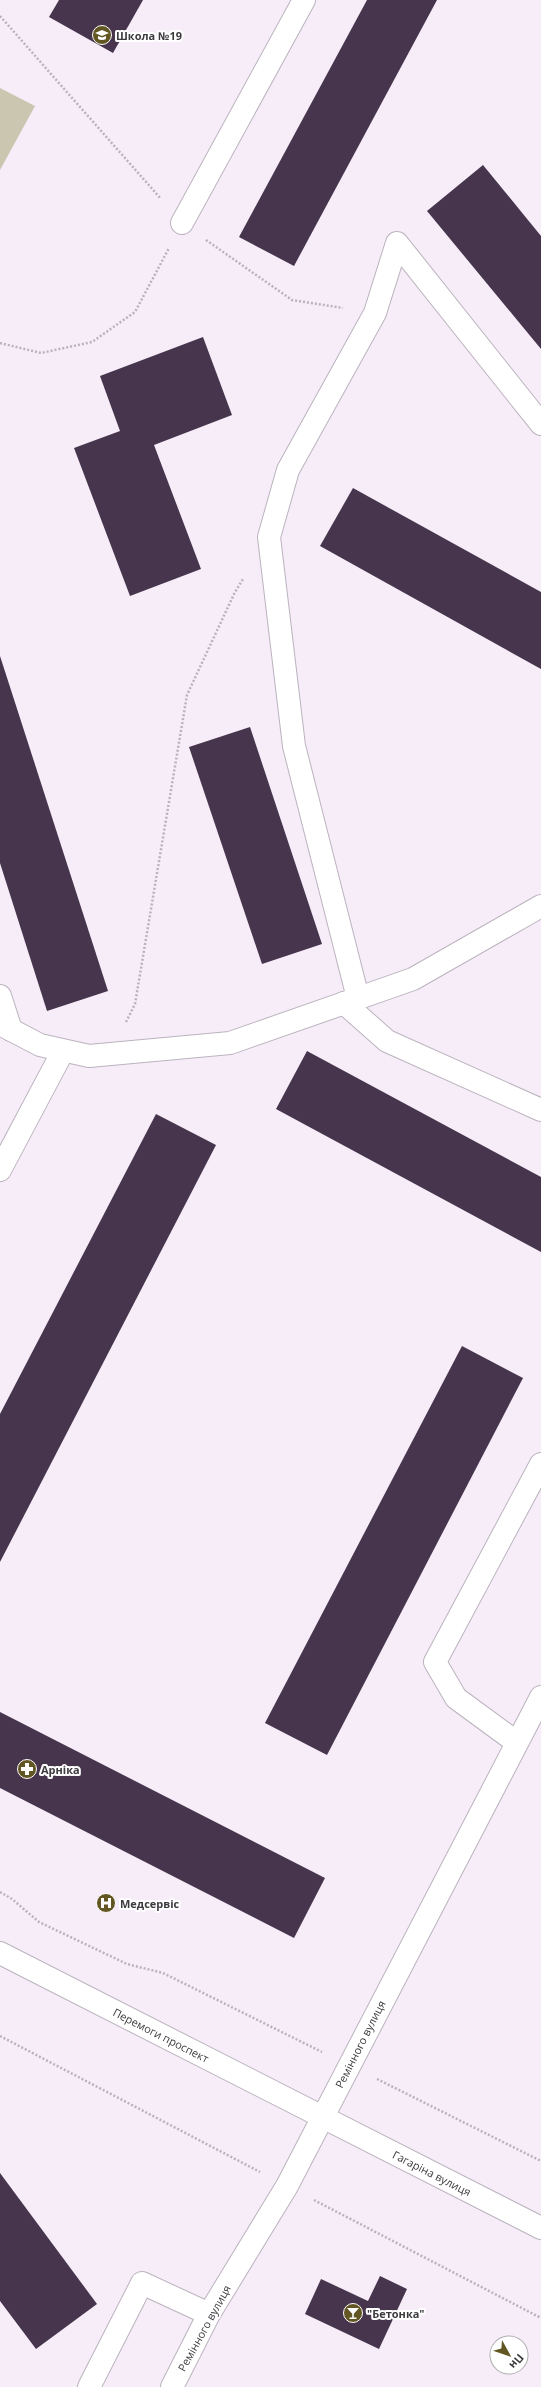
<svg xmlns="http://www.w3.org/2000/svg" width="541" height="2387" viewBox="0 0 541 2387" font-family="'Open Sans',sans-serif">
<style>
.green{fill:#cbc6af}
.building{fill:#46354c}
.lines{fill:none;stroke-linecap:round;stroke-linejoin:round}
.minor-casing{stroke:#bbb3be;stroke-width:24}
.major-casing{stroke:#bbb3be;stroke-width:24}
.path{stroke:#b9b2bb;stroke-width:2.5;stroke-dasharray:2 2;stroke-linecap:butt}
.minor{stroke:#fff;stroke-width:22}
.major{stroke:#fff;stroke-width:22}
.labels{text-anchor:middle;dominant-baseline:central;stroke-width:4;stroke-linejoin:round;paint-order:stroke}
.poi-label{font-size:11px;font-weight:bold;fill:#3e3b3f;stroke:#fff;text-anchor:start}
.street-label{font-size:11px;fill:#3e3b3f;stroke:#fff}
</style>
<rect width="100%" height="100%" fill="#f6edf9"/>
<path class="green" d="M0,88L35,106L0,170Z"/>
<g class="building">
<path d="M59,0H143L113,53L49,17Z"/>
<path d="M367,0H437L294,266L239,237Z"/>
<path d="M483,165L541,236V349L427,211Z"/>
<path d="M203,337L232,415L154,445L201,569L130,596L74,448L120,431L100,376Z"/>
<path d="M353,488L541,592V669L320,546Z"/>
<path d="M0,656L108,991L47,1011L0,863Z"/>
<path d="M250,727L322,944L262,964L189,747Z"/>
<path d="M307,1051L541,1177V1252L276,1109Z"/>
<path d="M156,1114L216,1145L0,1562V1414Z"/>
<path d="M462,1346L523,1378L327,1755L265,1723Z"/>
<path d="M0,1712L325,1878L294,1938L0,1788Z"/>
<path d="M0,2173L97,2304L36,2349L0,2301Z"/>
<path d="M380,2276L407,2289L379,2349L305,2314L321,2279L368,2301Z"/>
</g>
<g class="lines">
<defs>
<g id="minor">
<path d="M182,223L304,0"/>
<path d="M0,996L11,1030"/>
<path d="M358,998L294,746L269,537L288,470L375,313L397,243L541,424"/>
<path d="M344,1003L387,1041L541,1110"/>
<path d="M0,1024L40,1045L89,1056L230,1043L413,979L541,906"/>
<path d="M0,1170L63,1051"/>
<path d="M516,1742L456,1698L435,1662L541,1464"/>
<path d="M89,2387L142,2283L209,2314"/>
<path d="M172,2387L209,2314L287,2186L541,1697"/>
</g>
<path id="major" d="M0,1953L541,2228"/>
</defs>
<use href="#minor" class="minor-casing"/>
<use href="#major" class="major-casing"/>
<g class="path">
<path d="M0,16L161,199"/>
<path d="M206,240L292,300L343,308"/>
<path d="M0,343L41,353L92,342L135,312L169,248"/>
<path d="M126,1022L135,1004L187,695L235,592L243,579"/>
<path d="M0,1892L12,1899L39,1922L127,1964L163,1973L322,2052"/>
<path d="M0,2036L260,2172"/>
<path d="M377,2079L541,2161"/>
<path d="M314,2200L541,2318"/>
</g>
<use href="#minor" class="minor"/>
<use href="#major" class="major"/>
</g>
<defs>
<symbol id="school-disc" viewBox="-11 -11 22 22"><circle r="9.5" fill="#625623" stroke="#fff"/><path d="M0-5L7-2L0 1L-7-2ZM-4 1L0 2.5L4 1V4Q0 6-4 4Z" fill="#fff"/></symbol>
<symbol id="pharmacy-disc" viewBox="-11 -11 22 22"><circle r="9.5" fill="#625623" stroke="#fff"/><path d="M-2-6h4v4h4v4h-4v4h-4v-4h-4v-4h4Z" fill="#fff"/></symbol>
<symbol id="hospital-disc" viewBox="-11 -11 22 22"><circle r="9.5" fill="#625623" stroke="#fff"/><path d="M-5-5h3v3.5h4V-5h3V5h-3V1.5h-4V5h-3Z" fill="#fff"/></symbol>
<symbol id="bar-disc" viewBox="-11 -11 22 22"><circle r="9.5" fill="#625623" stroke="#fff"/><path d="M-6-5H6L.8 .8V4.5H3.5V6h-7V4.5H-.8V.8Z" fill="#fff"/></symbol>
</defs>
<g fill-rule="evenodd">
<use href="#school-disc" x="91" y="24" width="22" height="22"/>
<use href="#pharmacy-disc" x="16" y="1758" width="22" height="22"/>
<use href="#hospital-disc" x="95" y="1892" width="22" height="22"/>
<use href="#bar-disc" x="342" y="2302" width="22" height="22"/>
</g>
<g class="labels">
<g class="poi-label">
<text x="116" y="35">Школа №19</text>
<text x="41" y="1769">Арніка</text>
<text x="120" y="1903">Медсервіс</text>
<text x="367" y="2313">"Бетонка"</text>
</g>
<g class="street-label">
<text transform="translate(161 2035) rotate(27)">Перемоги проспект</text>
<text transform="translate(360 2044) rotate(-63)">Ремінного вулиця</text>
<text transform="translate(432 2173) rotate(27)">Гагаріна вулиця</text>
<text transform="translate(204 2328) rotate(-61)">Ремінного вулиця</text>
</g>
</g>
<g transform="translate(509 2355) rotate(130)"><circle r="19" fill="#ffffff" stroke="#b2b1b2"/>
<path d="M0-3L7 15L0 10L-7 15Z" fill="#625623"/>
<text y="-6" font-size="11" font-weight="bold" text-anchor="middle" fill="#3e3b3f">Пн</text>
</g>
</svg>
